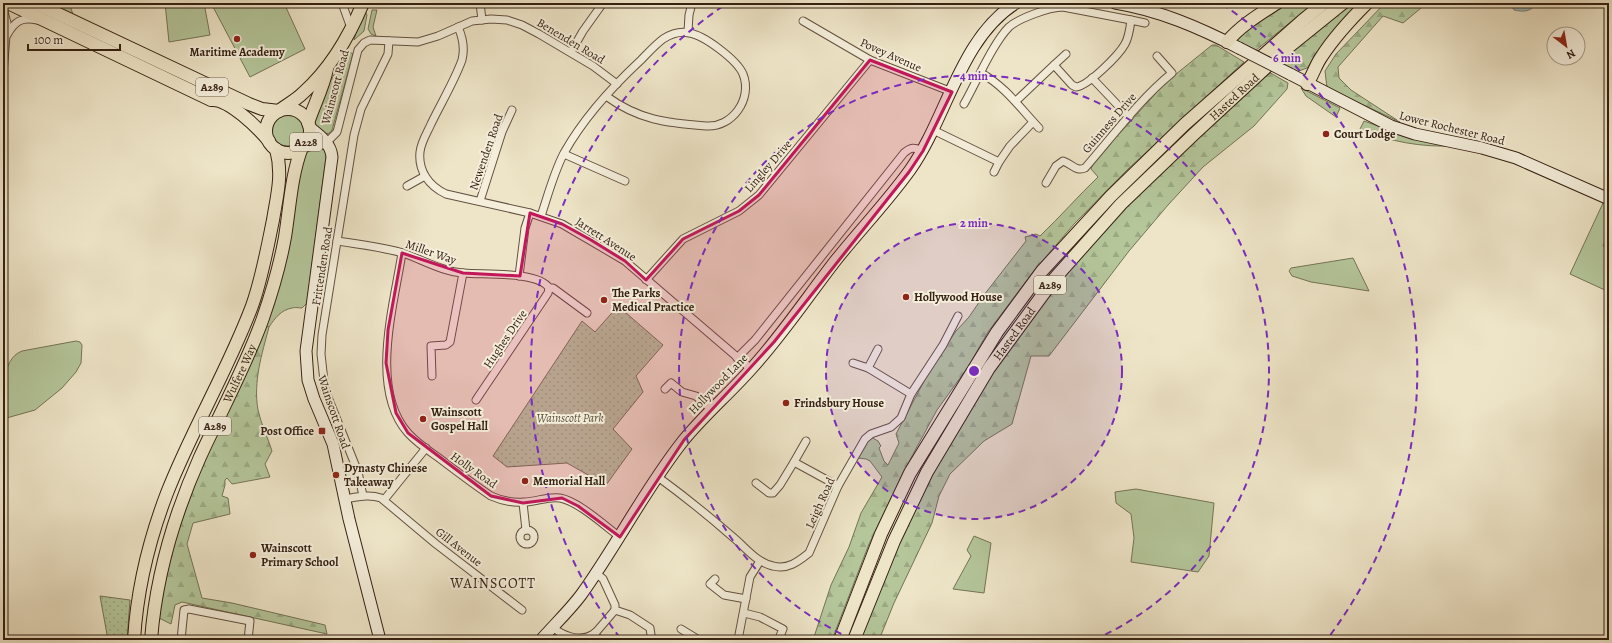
<svg xmlns="http://www.w3.org/2000/svg" width="1612" height="643" viewBox="0 0 1612 643" font-family="Alegreya,serif">
<style>
.grass{fill:#b4c69a;stroke:#747356}
.forest{fill:url(#forest-firs);stroke:#747356}
.park{fill:url(#park-dots);stroke:#747356}
.water{fill:url(#water-waves);stroke:#747e7a}
.lines{fill:none;stroke-linecap:round;stroke-linejoin:round}
.street-casing{stroke:#635140;stroke-width:9}
.secondary-casing{stroke:#352012;stroke-width:13}
.primary-casing{stroke:#352012;stroke-width:14}
.street{stroke:#f4eedb;stroke-width:7}
.secondary{stroke:#f4eedb;stroke-width:11}
.primary{stroke:#eee5c8;stroke-width:12}
.secondary-bridge-casing{stroke:#352012;stroke-width:13;stroke-linecap:butt}
.secondary-bridge{stroke:#f4eedb;stroke-width:11}
.marked{fill:#c2185b;fill-opacity:0.2;stroke:#c2185b;stroke-width:3;stroke-linejoin:round}
.ring{fill:none;stroke:#7b2cbf;stroke-width:2;stroke-dasharray:7 5}
.poi-dot{fill:#8f2418;stroke:#f4eedb;stroke-width:1.5}
.labels{text-anchor:middle;dominant-baseline:central;stroke-width:4;stroke-linejoin:round;paint-order:stroke}
.shield{fill:#f4eedb;stroke:#6e5e4e;stroke-width:1}
.shield-label{font-size:11px;font-weight:bold;fill:#352012}
.street-label{font-size:12px;fill:#352012;stroke:#f4eedb}
.poi-label{font-size:12px;font-weight:bold;fill:#352012;stroke:#f4eedb;text-anchor:start}
.park-label{font-size:12px;font-style:italic;fill:#5b523b;stroke:#f4eedb}
.quarter-label{font-size:14px;letter-spacing:1px;fill:#352012;stroke:#f4eedb}
.centre{fill:#7b2cbf;stroke:#f4eedb;stroke-width:2}
.ring-label{font-size:12px;text-anchor:middle;font-weight:bold;fill:#7b2cbf;stroke:#f4eedb;stroke-width:4;stroke-linejoin:round;paint-order:stroke}
</style>
<defs>
<pattern id="forest-firs" width="22" height="20" patternUnits="userSpaceOnUse"><rect width="22" height="20" fill="#b4c69a"/><path d="M5 1l3.5 6h-7zM16 11l3.5 6h-7z" fill="#9baa84"/></pattern>
<pattern id="park-dots" width="8" height="8" patternUnits="userSpaceOnUse"><rect width="8" height="8" fill="#b4c69a"/><path d="M2 2h.1M6 6h.1" fill="none" stroke="#9baa84" stroke-width="1.8" stroke-linecap="round"/></pattern>
<pattern id="water-waves" width="16" height="10" patternUnits="userSpaceOnUse"><rect width="16" height="10" fill="#9ebcc0"/><path d="M0 5q4-4 8 0t8 0" fill="none" stroke="#89a1a4"/></pattern>
</defs>
<rect width="100%" height="100%" fill="#eee5c8"/>
<filter id="stains"><feTurbulence type="fractalNoise" baseFrequency=".005" numOctaves="4"/><feColorMatrix values="0 0 0 0 .2 0 0 0 0 .09 0 0 0 0 .02 0 0 0 .5 -.17"/></filter>
<radialGradient id="worn" r=".72"><stop offset=".6" stop-color="#630" stop-opacity="0"/><stop offset="1" stop-color="#630" stop-opacity=".3"/></radialGradient>
<g class="grass">
<path d="M44,3H69L74,17Z"/>
<path d="M165,3H204L210,35L169,42Z"/>
<path d="M211,3H284L305,49L250,77Z"/>
<path d="M372,10H377L373,27L376,36L371,34L368,29Z"/>
<path d="M365,11L367,15L364,31L354,40L358,25Z"/>
<path d="M348,51L353,54L332,130L330,133L324,134L315,126L314,121L325,90Z"/>
<path d="M1301,88L1340,108L1336,117L1306,96Z"/>
<circle cx="287" cy="129" r="17"/>
<path d="M1364,121L1417,140L1453,146C1420,147 1391,142 1360,129Z"/>
<path d="M310,147H320L325,151L326,157L307,303L302,308C299,308 295,307 292,308C281,310 275,318 269,327L266,326L301,162L306,152Z"/>
<path d="M1603,203L1609,206V233L1603,246L1609,248V284L1607,291L1570,274Z"/>
<path d="M1353,258L1369,291L1311,282L1292,276L1289,271L1291,268Z"/>
<path d="M76,341L80,342L82,345L81,363L76,372L62,388L35,410L3,419C3,399 0,359 22,351Z"/>
<path d="M1136,489L1214,503L1209,556L1198,572L1131,562L1134,538L1131,514L1116,503L1115,492Z"/>
<path d="M974,536L991,543L984,593L953,589L971,556L967,550Z"/>
</g>
<g class="forest">
<path d="M1280,3H1314L1255,51L1235,43L1234,35Z"/>
<path d="M1349,3H1361L1329,38L1307,68L1296,72L1276,62L1310,33Z"/>
<path d="M1385,3H1427L1403,23L1383,16L1338,67L1339,78L1351,90L1400,122L1327,88L1325,71L1336,54Z"/>
<path d="M1212,45H1216L1244,62L1128,169L1074,224L1033,272L988,332L968,367L937,410L912,456L869,544L832,640H813L831,585L849,547L861,513L882,477L870,461L866,459L858,458C861,449 864,443 871,437L878,441L881,446L879,448L884,461L888,465L899,443L896,434L930,370L956,331L969,317L984,295L1026,241L1025,237L1036,234L1040,236C1060,217 1078,196 1098,177L1091,169L1093,163L1165,83Z"/>
<path d="M1267,71L1288,83L1287,89L1254,126L1203,167L1168,205L1129,251L1049,356H1031L1012,424L984,441L950,474L939,496L932,523L894,603L879,640H856L934,466L1021,328L1097,235Z"/>
<path d="M266,326L269,327C262,354 253,381 258,410C261,424 268,438 272,451L265,464L270,477L232,484L227,478L225,480V485L222,496L228,498L230,514L193,523L187,544L202,598L232,603L325,625L327,634L182,602L175,605L171,624L157,617L175,538L204,461Z"/>
</g>
<g class="park">
<path d="M618,306L663,345L636,376L643,392L613,429L632,449L606,485L567,463L507,467L493,456L582,321L595,332Z"/>
<path d="M100,596L130,600L127,640H108Z"/>
</g>
<path class="water" d="M1510,3H1536C1532,12 1523,12 1514,10Z"/>
<g class="lines">
<defs>
<g id="street">
<path d="M342,3L351,28"/>
<path d="M480,3L482,20"/>
<path d="M3,8L7,23L3,74"/>
<path d="M803,21L870,60L952,92"/>
<path d="M458,27C463,38 465,48 462,60C454,82 441,103 431,124C427,133 421,142 420,152C418,171 429,186 446,194L530,213L562,224L625,261L751,369"/>
<path d="M688,32L689,15L692,3"/>
<path d="M7,35C15,21 21,17 37,20"/>
<path d="M571,52L583,31L603,3"/>
<path d="M1054,65L1066,54"/>
<path d="M981,73C1006,87 1020,108 1039,128"/>
<path d="M1092,78L1129,117"/>
<path d="M1016,101L1054,65L1072,85L1076,87C1088,86 1119,55 1125,44C1129,37 1130,28 1131,20L1145,23"/>
<path d="M964,104C976,83 993,43 1009,27C1019,18 1050,7 1063,7L1131,20"/>
<path d="M933,130L999,162L1010,146L1033,122"/>
<path d="M326,143L337,132L358,50L364,43L370,40L418,42L438,36L472,21L491,19L507,20L522,25L539,34L593,66L617,84"/>
<path d="M564,154L625,181"/>
<path d="M994,172L999,162"/>
<path d="M1046,183L1056,166L1063,161C1072,164 1076,172 1085,168C1113,136 1139,100 1172,73L1157,56"/>
<path d="M407,186L425,176"/>
<path d="M480,201L502,132L512,110"/>
<path d="M541,216C548,195 554,172 564,153C583,119 613,86 641,60C648,53 655,45 663,39C671,34 680,31 689,33C704,35 737,60 743,74C753,99 732,128 706,126C666,123 639,120 606,96"/>
<path d="M337,241C359,244 381,247 403,253C423,260 443,272 464,273C482,275 539,271 549,288H553L587,313"/>
<path d="M402,253C394,305 369,389 408,433C417,443 429,451 439,458C456,471 473,484 491,496C500,500 513,503 524,502C536,502 548,496 560,498C578,501 605,526 620,537"/>
<path d="M519,276L525,228L530,213"/>
<path d="M646,280L683,239L739,211L759,195L870,60"/>
<path d="M878,349L868,368L911,394"/>
<path d="M737,358L755,340L904,153C911,147 914,147 923,151"/>
<path d="M853,363L868,368"/>
<path d="M432,376L431,346L446,345L450,342L463,273"/>
<path d="M665,389L671,383L682,392L696,396L712,410"/>
<path d="M476,400L548,293L549,288"/>
<path d="M806,441L794,462L838,486"/>
<path d="M658,477C684,496 710,517 734,538C747,549 756,562 773,566C788,570 799,561 809,553L838,486L865,439L871,434L891,427L901,418L911,394L943,345L958,316"/>
<path d="M756,483L769,493H773L780,485L794,462"/>
<path d="M363,496L358,472L325,390L321,354L322,335L354,135L361,109L388,54L389,41"/>
<path d="M345,499C357,497 369,494 381,498L436,544L522,610"/>
<path d="M384,500L426,448"/>
<path d="M523,503L526,530"/>
<circle cx="527" cy="537" r="7"/>
<path d="M596,573L603,579L615,605V610L630,615L650,628L651,635L649,640"/>
<path d="M715,579L710,584L724,595L746,599"/>
<path d="M744,613L760,617L783,629L780,636"/>
<path d="M553,627C562,636 580,642 592,635L602,640"/>
<path d="M681,629L699,640"/>
<path d="M592,635L597,631L615,610"/>
<path d="M181,640L184,610L189,609L250,621L248,640"/>
<path d="M452,640H453"/>
<path d="M738,640L750,577L760,561"/>
</g>
<g id="secondary">
<path d="M1115,3C1159,10 1200,28 1239,48"/>
<path d="M1290,74L1391,126L1415,134L1482,148L1516,158L1609,199"/>
<path d="M309,127C319,135 331,143 332,157L306,351L308,380L314,399L333,444L349,519L380,640"/>
<path d="M302,147L315,143H325"/>
<path d="M541,640C554,625 569,611 581,595C617,545 645,489 683,441C704,415 730,393 752,368C783,334 808,296 836,260C860,230 887,202 910,170C947,118 960,38 1016,3"/>
</g>
<g id="primary">
<path d="M8,3L211,100C228,98 258,128 269,141"/>
<path d="M35,3L249,104L262,109L279,111"/>
<path d="M1227,42C1240,26 1260,14 1277,3"/>
<path d="M1307,84C1313,75 1316,64 1322,56C1335,36 1351,19 1367,3"/>
<circle cx="288" cy="131" r="22"/>
<path d="M280,110C288,104 296,100 303,93C330,69 349,37 363,3"/>
<path d="M308,123C314,105 323,88 327,69"/>
<path d="M134,640C137,590 149,540 167,493C192,429 228,370 252,306C262,278 267,249 273,220C277,195 283,175 276,149"/>
<path id="s1" d="M151,640C156,576 174,515 200,457C221,411 246,366 263,318C272,292 280,265 285,237C290,206 291,176 302,147"/>
<path d="M840,640L881,534L910,473L997,332L1042,271L1111,196L1185,124L1302,21L1324,3"/>
<path id="s2" d="M854,640L894,541L927,472L989,368L1055,278L1121,204L1193,135L1286,49L1343,3"/>
</g>
</defs>
<use href="#street" class="street-casing"/>
<use href="#secondary" class="secondary-casing"/>
<use href="#primary" class="primary-casing"/>
<use href="#street" class="street"/>
<use href="#secondary" class="secondary"/>
<use href="#primary" class="primary"/>
<defs>
<path id="secondary-bridge" d="M1239,48L1290,74"/>
</defs>
<use href="#secondary-bridge" class="secondary-bridge-casing"/>
<use href="#secondary-bridge" class="secondary-bridge"/>
</g>
<path class="marked" d="M870,60L952,92L923,151L909,172L774,342L684,440L620,537L578,506L562,498L523,503L491,496L408,433L396,413L386,363L388,330L402,253L463,273L520,276L530,213L562,224L591,240L625,261L646,280L683,239L739,211L759,195Z"/>
<circle cx="974" cy="371" r="148" fill="#7b2cbf" fill-opacity=".12"/>
<g class="ring">
<circle cx="974" cy="371" r="148"/>
<path d="M852 639A295 295 0 1 1 1096 639"/>
<path d="M620 638A443 443 0 0 1 726 4M1222 4A443 443 0 0 1 1328 638"/>
</g>
<g class="poi-dot">
<circle cx="237" cy="39" r="4"/>
<circle cx="1326" cy="134" r="4"/>
<circle cx="906" cy="297" r="4"/>
<circle cx="604" cy="300" r="4"/>
<circle cx="786" cy="403" r="4"/>
<circle cx="423" cy="419" r="4"/>
<rect x="318" y="427" width="8" height="8" rx="2"/>
<circle cx="336" cy="475" r="4"/>
<circle cx="525" cy="481" r="4"/>
<circle cx="253" cy="555" r="4"/>
</g>
<g class="labels">
<g class="shield">
<rect x="196" y="78" width="32" height="18" rx="3"/>
<rect x="290" y="133" width="32" height="18" rx="3"/>
<rect x="1034" y="276" width="32" height="18" rx="3"/>
<rect x="199" y="417" width="32" height="18" rx="3"/>
</g>
<g class="shield-label">
<text x="212" y="87">A289</text>
<text x="306" y="142">A228</text>
<text x="1050" y="285">A289</text>
<text x="215" y="426">A289</text>
</g>
<g class="street-label">
<text transform="translate(571 41) rotate(31)">Benenden Road</text>
<text transform="translate(891 55) rotate(24)">Povey Avenue</text>
<text transform="translate(335 87) rotate(-75)">Wainscott Road</text>
<text stroke="none"><textPath href="#s2" startOffset="671">Hasted Road</textPath></text>
<text transform="translate(1109 123) rotate(-49)">Guinness Drive</text>
<text transform="translate(1452 128) rotate(14)">Lower Rochester Road</text>
<text transform="translate(486 152) rotate(-71)">Newenden Road</text>
<text transform="translate(768 166) rotate(-49)">Lingley Drive</text>
<text transform="translate(606 239) rotate(33)">Jarrett Avenue</text>
<text transform="translate(431 252) rotate(19)">Miller Way</text>
<text transform="translate(322 266) rotate(-81)">Frittenden Road</text>
<text stroke="none"><textPath href="#s2" startOffset="347">Hasted Road</textPath></text>
<text transform="translate(505 339) rotate(-56)">Hughes Drive</text>
<text stroke="none"><textPath href="#s1" startOffset="283">Wulfere Way</textPath></text>
<text transform="translate(718 384) rotate(-46)">Hollywood Lane</text>
<text transform="translate(334 412) rotate(71)">Wainscott Road</text>
<text transform="translate(474 470) rotate(35)">Holly Road</text>
<text transform="translate(820 503) rotate(-66)">Leigh Road</text>
<text transform="translate(459 547) rotate(38)">Gill Avenue</text>
</g>
<g class="poi-label">
<text x="237" y="52" text-anchor="middle">Maritime Academy</text>
<text x="1334" y="134">Court Lodge</text>
<text x="612" y="293">The Parks<tspan x="612" dy="14">Medical Practice</tspan></text>
<text x="914" y="297">Hollywood House</text>
<text x="794" y="403">Frindsbury House</text>
<text x="431" y="412">Wainscott<tspan x="431" dy="14">Gospel Hall</tspan></text>
<text x="314" y="431" text-anchor="end">Post Office</text>
<text x="344" y="468">Dynasty Chinese<tspan x="344" dy="14">Takeaway</tspan></text>
<text x="533" y="481">Memorial Hall</text>
<text x="261" y="548">Wainscott<tspan x="261" dy="14">Primary School</tspan></text>
</g>
<g class="park-label">
<text x="570" y="418">Wainscott Park</text>
</g>
<g class="quarter-label">
<text x="493" y="583">WAINSCOTT</text>
</g>
</g>
<circle cx="974" cy="371" r="6" class="centre"/>
<g class="ring-label">
<text x="1287" y="62">6 min</text>
<text x="974" y="80">4 min</text>
<text x="974" y="227">2 min</text>
</g>
<rect width="1612" height="643" fill="none" stroke="#eee5c8" stroke-width="16"/>
<rect x="4" y="4" width="1604" height="635" fill="none" stroke="#352012" stroke-width="2"/>
<rect x="8" y="8" width="1596" height="627" fill="none" stroke="#352012"/>
<g transform="translate(1566 46) rotate(149)"><circle r="19" fill="#f4eedb" stroke="#a89c8b"/>
<path d="M0-3L7 15L0 10L-7 15Z" fill="#8f2418"/>
<text y="-6" font-size="11" font-weight="bold" text-anchor="middle" fill="#352012">N</text>
</g>
<path d="M28 44v6h92v-6" fill="none" stroke="#352012" stroke-width="2"/>
<text x="34" y="44" font-size="12" fill="#352012" stroke="#f4eedb" stroke-width="3" paint-order="stroke">100 m</text>
<rect width="100%" height="100%" filter="url(#stains)"/>
<rect width="100%" height="100%" fill="url(#worn)"/>
</svg>
